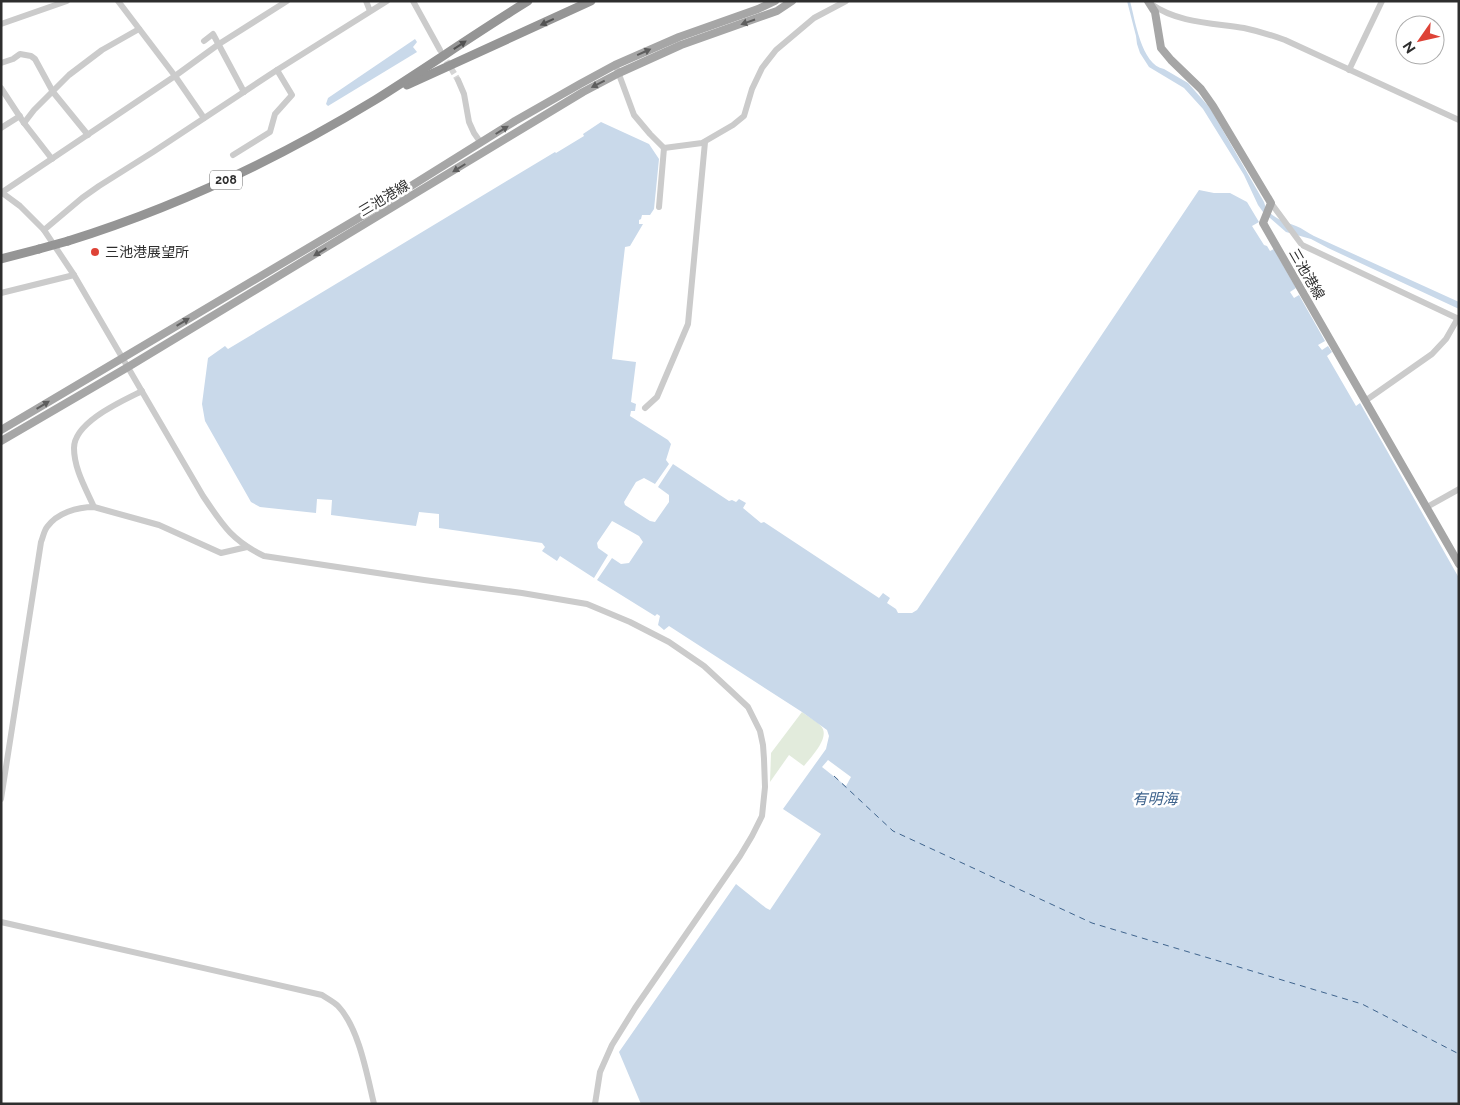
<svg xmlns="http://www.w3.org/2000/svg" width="1460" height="1105" viewBox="0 0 1460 1105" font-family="Raleway,'Noto Sans JP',sans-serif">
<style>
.green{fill:#e2ebdc}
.water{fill:#c9d9ea}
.pier{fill:#fff}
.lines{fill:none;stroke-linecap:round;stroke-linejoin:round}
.ferry{stroke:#3f648d;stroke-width:1;stroke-dasharray:6 5;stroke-linecap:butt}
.minor-tunnel{stroke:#d5d5d5;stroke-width:6;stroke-dasharray:6 3;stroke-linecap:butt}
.minor{stroke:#cbcbcb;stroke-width:6}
.major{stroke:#a6a6a6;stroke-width:8}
.highway{stroke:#959595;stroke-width:9}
.highway-bridge{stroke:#959595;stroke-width:9}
.oneway{fill:#525252}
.oneway2{fill:#5e5e5e}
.poi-dot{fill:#de4337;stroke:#fff;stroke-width:2}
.labels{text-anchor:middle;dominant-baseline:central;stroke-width:5;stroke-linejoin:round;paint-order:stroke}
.shield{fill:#fff;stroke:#6d6d6d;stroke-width:1}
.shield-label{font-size:12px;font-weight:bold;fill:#2e2e2e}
.street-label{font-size:14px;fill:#2e2e2e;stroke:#fff}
.poi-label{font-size:14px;fill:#2e2e2e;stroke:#fff;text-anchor:start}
.water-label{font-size:15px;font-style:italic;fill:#3f648d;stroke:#fff}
</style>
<rect width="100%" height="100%" fill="#fff"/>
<path class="green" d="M802,712C808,717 817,721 821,726C831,737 811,757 804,766L789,755L770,782L771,753Z"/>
<g class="water">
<path d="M1127,1H1130C1135,19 1141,65 1164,69L1188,83L1210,108L1264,202C1267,217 1284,221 1296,226C1302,228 1308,233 1314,236L1459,302V309L1328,248L1311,239L1286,232L1263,212L1258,205L1244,175L1203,109L1184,88L1149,67L1140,53L1137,44L1136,36Z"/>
<path d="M415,39L417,42L413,47L417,52L328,106L326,104L328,98Z"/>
<path d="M601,122L649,144L659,159L654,209L650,215H642L641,219L639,220V224H643L630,246L625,247L612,359L636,362L631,402L636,404L635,411H631L630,416L668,440L671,444L666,460L669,464L655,484L644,478L636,482L624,502L625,505L650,521L655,522L669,502V495L658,487L673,464L729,501L732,500L736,502L739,499L746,503L743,508L761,523L764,522L879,598L883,593L890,598L887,603L896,609L898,613H912L917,610L1199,190L1214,193H1230L1247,202L1259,222L1252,226L1264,245L1267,246L1270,251L1276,248L1278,251L1276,253L1296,288L1290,292L1294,298L1299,295L1325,341L1318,345L1322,350L1328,346L1332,352L1327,356L1356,406L1360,403L1459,578V1104H641L619,1052L736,884L766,908L770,910L821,834L783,809L826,749L829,736L827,730L802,712L669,626L664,630L658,625L660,616L657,614L655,616L597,580L612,558L621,564L629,563L643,542L639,536L614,522L612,521L597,543L598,548L608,555L594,578L560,556L557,561L542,551L545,547L542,543L439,528V514L419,512L416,526L331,515L332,500L317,499L316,513L260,507L251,502L205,421L202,404L208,358L225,346L228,349L555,152L556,153L584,136L583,134Z"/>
</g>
<path class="pier" d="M828,760L851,777L846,786L822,767Z"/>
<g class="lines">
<path class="ferry" d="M834,776L893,831L1092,923L1362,1004L1459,1054"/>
<path class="minor-tunnel" d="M442,53L458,80"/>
<g class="minor">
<path d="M118,1L175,76L204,118"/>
<path d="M366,1L370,11"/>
<path d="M413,1L440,50"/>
<path d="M1151,4C1178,23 1212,23 1244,28C1258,31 1271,35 1285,40L1459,120"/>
<path d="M1,24L67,1"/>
<path d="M204,41L213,34L244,92"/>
<path d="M1,63L13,59L20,54L31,56L35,59L53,92L88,135"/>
<path d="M617,69L634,115L650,134L664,148"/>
<path d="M1349,70L1382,1"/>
<path d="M458,80L464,94L469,122L474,133L481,143"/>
<path d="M1,88L24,123L52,159"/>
<path d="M24,123L34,110L69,75L102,50L139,29"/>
<path d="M1,128L20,116"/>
<path d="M664,148L702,143L733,125L744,116L752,89L762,68L776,50L814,18L846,1"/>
<path d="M233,155L270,132L275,114L292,95L277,70"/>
<path d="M1,192L20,206L44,230L74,275L203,496C222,524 231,540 264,556L424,580L522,593L587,604L630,622L669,642L704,666L731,691L748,707L760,731L763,745L764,759L765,787L762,816L752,836L740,856L635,1008L612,1045L600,1072L595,1104"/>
<path d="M1,193L175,76L219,44L287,1"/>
<path d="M1271,203L1302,245L1459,319"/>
<path d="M659,207L664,148"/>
<path d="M44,230L82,198L99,186L153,152L277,70L387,1"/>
<path d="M1,293L74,275"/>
<path d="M1365,401L1432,354L1446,339L1458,318"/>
<path d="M645,408L657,397L688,324L705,142"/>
<path d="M94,507C86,489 74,469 74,448C74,422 122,401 142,391"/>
<path d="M1427,507L1459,489"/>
<path d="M1,799L41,542C43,537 44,531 47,527C57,513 77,507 94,507L159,525L221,553L247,547"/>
<path d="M1,922L322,995C328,999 334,1002 338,1006C359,1028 367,1075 374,1104"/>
</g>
<g class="major">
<path d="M1148,1L1155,12L1161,48L1171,60L1201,89L1213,106L1271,203L1263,223L1459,564"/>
<path d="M1,430L379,206L515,121L580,84L615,65L679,37L758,9L775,1"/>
<path d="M1,441L128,367L583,92L619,73L681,45L777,11L792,1"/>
</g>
<g class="highway">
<path d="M407,85L591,1"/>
<path d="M68,241C177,207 278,159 375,100C426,68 476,33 528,1"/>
<path d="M1,259L39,249"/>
</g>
<path class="highway-bridge" d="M39,249L68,241"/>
</g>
<defs><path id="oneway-solid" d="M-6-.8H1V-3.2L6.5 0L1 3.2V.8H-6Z" transform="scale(1.25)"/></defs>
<g class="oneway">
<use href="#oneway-solid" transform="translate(547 22) rotate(155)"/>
<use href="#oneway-solid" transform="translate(460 45) rotate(-33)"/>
</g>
<g class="oneway2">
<use href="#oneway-solid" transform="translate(748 22) rotate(161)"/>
<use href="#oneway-solid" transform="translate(644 52) rotate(-24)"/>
<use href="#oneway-solid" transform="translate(598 84) rotate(153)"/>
<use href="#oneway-solid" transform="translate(502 130) rotate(-32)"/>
<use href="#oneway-solid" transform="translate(459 168) rotate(148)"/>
<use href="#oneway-solid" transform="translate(320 252) rotate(149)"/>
<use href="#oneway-solid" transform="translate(183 322) rotate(-31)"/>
<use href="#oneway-solid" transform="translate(43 405) rotate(-31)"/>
</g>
<circle class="poi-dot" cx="95" cy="252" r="5"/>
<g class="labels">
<rect class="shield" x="210" y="170.5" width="32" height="19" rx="4"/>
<g class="shield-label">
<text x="226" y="180">208</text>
</g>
<g class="street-label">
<text transform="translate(384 198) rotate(-31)">三池港線</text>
<text transform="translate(1307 274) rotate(60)">三池港線</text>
</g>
<g class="poi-label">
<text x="105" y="252">三池港展望所</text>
</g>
<g class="water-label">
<text x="1155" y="799">有明海</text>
</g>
</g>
<rect width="1460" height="1105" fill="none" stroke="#2e2e2e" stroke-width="5"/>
<g transform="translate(1420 40) rotate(236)"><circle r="24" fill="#ffffff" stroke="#ababab"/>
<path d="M0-4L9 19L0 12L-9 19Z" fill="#de4337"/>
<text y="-8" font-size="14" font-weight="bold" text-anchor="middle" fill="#2e2e2e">N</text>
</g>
</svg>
